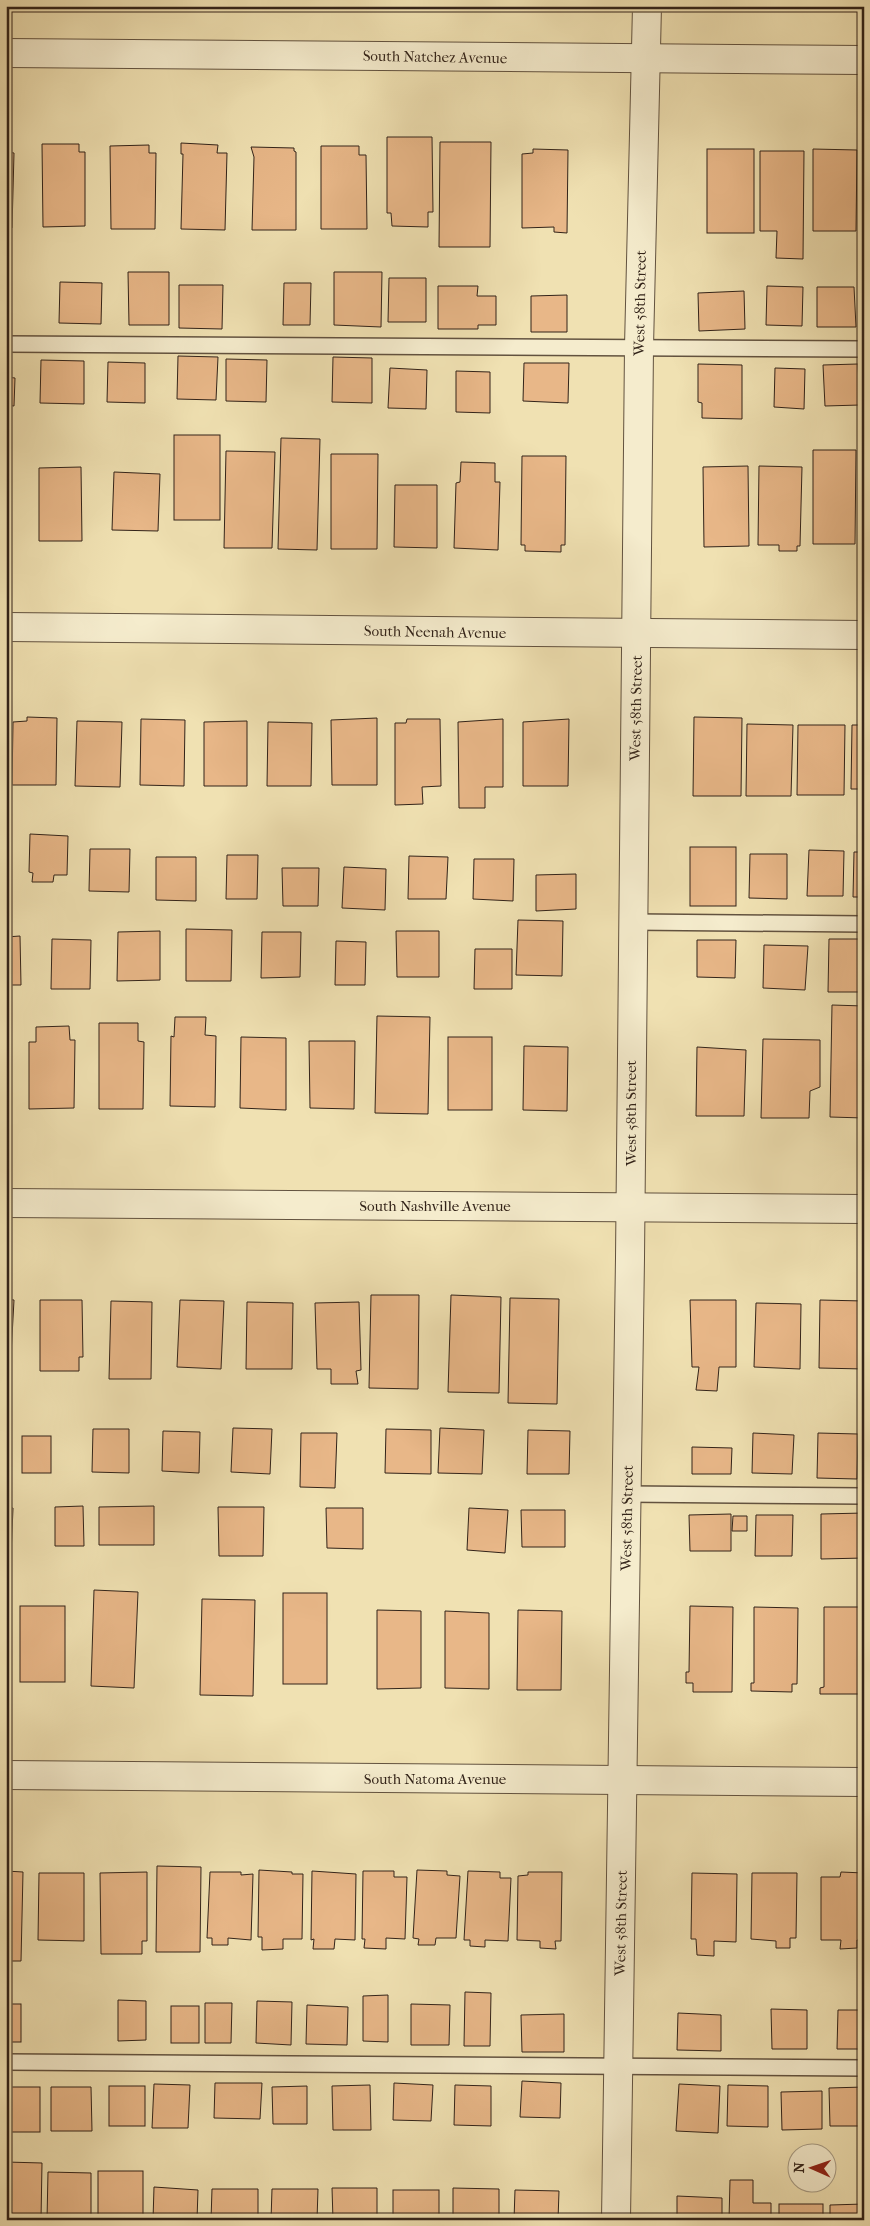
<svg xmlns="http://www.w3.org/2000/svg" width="870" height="2226" viewBox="0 0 870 2226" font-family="'IM FELL French Canon',serif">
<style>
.building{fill:#e8b788;stroke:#322319}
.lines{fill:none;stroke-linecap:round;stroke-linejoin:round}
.service-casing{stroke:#62523f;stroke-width:18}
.minor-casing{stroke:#62523f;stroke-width:30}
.service{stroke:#f5eccd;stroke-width:15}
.minor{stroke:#f5eccd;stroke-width:28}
.labels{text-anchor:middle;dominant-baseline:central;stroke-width:4.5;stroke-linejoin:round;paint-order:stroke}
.street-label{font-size:15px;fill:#322319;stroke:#f5eccd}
</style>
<rect width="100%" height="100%" fill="#f0e1b2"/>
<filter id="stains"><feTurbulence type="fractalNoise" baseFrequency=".004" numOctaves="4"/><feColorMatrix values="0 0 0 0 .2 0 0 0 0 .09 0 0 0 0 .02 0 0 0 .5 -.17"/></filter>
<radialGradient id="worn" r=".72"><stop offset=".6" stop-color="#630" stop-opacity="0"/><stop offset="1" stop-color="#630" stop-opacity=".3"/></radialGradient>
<g class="building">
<path d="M387,137H432L433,212H428V227L392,226L391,213H387Z"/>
<path d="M440,142H491L490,247H439Z"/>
<path d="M6,143L8,152L14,153L12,228H6Z"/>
<path d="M181,143L218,145L217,153H227L225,230L181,229L183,154H181Z"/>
<path d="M42,144H79V152H85V226L43,227Z"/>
<path d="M149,145V153H156L155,229H111L110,146Z"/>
<path d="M321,146H359V155H366L367,229H321Z"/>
<path d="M251,147L294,148V151L296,152V230H252L254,157Z"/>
<path d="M533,149L568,150L567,233L554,232V227L522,228V154L533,153Z"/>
<rect x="707" y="149" width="47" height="84"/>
<path d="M813,149L857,150L856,231H813Z"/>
<path d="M760,151H804L803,259L776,258L777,231H760Z"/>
<path d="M128,272H169V325H129Z"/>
<path d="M334,272H382L381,327L334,325Z"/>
<path d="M389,278H426V322H388Z"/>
<path d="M60,282L102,283L101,324L59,323Z"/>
<path d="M284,283H311L310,325H283Z"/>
<path d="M179,285H223L222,329L179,328Z"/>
<path d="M438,286H478L477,296H496V325H478V329H438Z"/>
<path d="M767,286L803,287L802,326L766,325Z"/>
<path d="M817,287H854L856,327H817Z"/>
<path d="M744,291L745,329L699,331L698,293Z"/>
<path d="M567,295V332H531V296Z"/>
<path d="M178,356L218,357L216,400L177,399Z"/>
<path d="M333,357L372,358V403L332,402Z"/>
<path d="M226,359L267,360L266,402L226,401Z"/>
<path d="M41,360L84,361V404L40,403Z"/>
<path d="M108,362L145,363V403L107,402Z"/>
<path d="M524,363H569L568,403L523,401Z"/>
<path d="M698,364L742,365V419L702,418V403L698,402Z"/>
<path d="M858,364L860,405L825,406L823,365Z"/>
<path d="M390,368L427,370L426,409L388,408Z"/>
<path d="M775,368L805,369L804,409L774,407Z"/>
<path d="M456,371L490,372V413L456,412Z"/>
<path d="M6,377L15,378L14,406L6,405Z"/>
<rect x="174" y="435" width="46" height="85"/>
<path d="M281,438L320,439L317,550L278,549Z"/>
<path d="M813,450H856L855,544H813Z"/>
<path d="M226,451L275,452L272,548H224Z"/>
<path d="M331,454H378L377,549H331Z"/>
<path d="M522,456H566L565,545H561V552L525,551V545H521Z"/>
<path d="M461,462L495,463V482H500L498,550L454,548L456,483L460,482Z"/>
<path d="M748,466L749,546L704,547L703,467Z"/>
<path d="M759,466L802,467L800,546H797V551H779V545H758Z"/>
<path d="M81,467L82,541H39V468Z"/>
<path d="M114,472L160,474L158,531L112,530Z"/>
<path d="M395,485H437V548L394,547Z"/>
<path d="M27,717L57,718L56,785H12L13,722L27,721Z"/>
<path d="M694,717L742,718L741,796H693Z"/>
<path d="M377,718V785H332L331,720Z"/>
<path d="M141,719L185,720L184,786L140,785Z"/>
<path d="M407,719H440L441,786L422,787L423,804L395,805V723H406Z"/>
<path d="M503,719V787H485V808H459L458,722Z"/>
<path d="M569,719L568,786H523V722Z"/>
<path d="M77,721L122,722L120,787L75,786Z"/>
<path d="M247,721V786H204V722Z"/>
<path d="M268,722L312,723L311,786H267Z"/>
<path d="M747,724L793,725L791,796H746Z"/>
<path d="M798,725H845L844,795H797Z"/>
<path d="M852,725H864V789H851Z"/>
<path d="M30,834L68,836L67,875H54L53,882H32L33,873L29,872Z"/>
<rect x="690" y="847" width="46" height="59"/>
<path d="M90,849H130L129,892L89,891Z"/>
<path d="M809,850L844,851L843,896H807Z"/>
<path d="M854,852H864V897H853Z"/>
<path d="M750,854H787V899L749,898Z"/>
<path d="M227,855H258L257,899H226Z"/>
<path d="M409,856L448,857L446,899H408Z"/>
<path d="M156,857H196V901L156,900Z"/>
<path d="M474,859H514L513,901L473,899Z"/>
<path d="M344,867L386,869L385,910L342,908Z"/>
<path d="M282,868H319L318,906H283Z"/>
<path d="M576,874V909L536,911V875Z"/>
<path d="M518,920L563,921L562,976L516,975Z"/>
<path d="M186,929L232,930L231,981H186Z"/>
<path d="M160,931V980L117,981L118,932Z"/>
<path d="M396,931H439V977H397Z"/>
<path d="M262,932H301L300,977L261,978Z"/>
<path d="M20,936L21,985H6V937Z"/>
<path d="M52,939L91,940L90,989H51Z"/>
<path d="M829,939H864V992H828Z"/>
<path d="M697,940H736L735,978L697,977Z"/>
<path d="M336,941L366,942L365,985H335Z"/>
<path d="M764,945L808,946L805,990L763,988Z"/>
<path d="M475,949H512V989H474Z"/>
<path d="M832,1005L864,1006V1118L830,1117Z"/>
<path d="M377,1016L430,1017L428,1114L375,1113Z"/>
<path d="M175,1017H206L205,1035L216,1036L215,1107L170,1106L171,1036L174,1037Z"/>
<path d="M99,1023H138V1041L144,1042L143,1109H99Z"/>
<path d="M69,1026L70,1040H75L74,1108L29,1109V1042H36V1027Z"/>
<path d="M241,1037L286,1038V1110L240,1108Z"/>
<rect x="448" y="1037" width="44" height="73"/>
<path d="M763,1039L820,1040V1087L810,1091L809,1118H761Z"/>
<path d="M309,1041H355L354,1109L310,1108Z"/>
<path d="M524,1046L568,1047L567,1111L523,1110Z"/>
<path d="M697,1047L746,1050L744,1116H696Z"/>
<path d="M371,1295H419L418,1389L369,1388Z"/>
<path d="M451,1295L501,1297L499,1393L448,1392Z"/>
<path d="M510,1298L559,1299L557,1404L508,1403Z"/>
<path d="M6,1299L14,1300L11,1355H6Z"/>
<path d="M40,1300H82L83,1357H79V1371H40Z"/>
<path d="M180,1300L224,1301L221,1369L177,1367Z"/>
<path d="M690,1300H736V1367H719L717,1391L696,1390L699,1367H692Z"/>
<path d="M820,1300L864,1301V1369L819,1368Z"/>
<path d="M111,1301L152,1302L151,1379H109Z"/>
<path d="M247,1302L293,1303L292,1369H246Z"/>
<path d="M359,1302L361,1370L356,1371L358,1384H331V1369H317L315,1303Z"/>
<path d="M756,1303L801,1304L800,1369L754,1367Z"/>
<path d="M233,1428L272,1429L270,1474L231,1472Z"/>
<path d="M440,1428L484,1430L482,1474L438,1473Z"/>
<path d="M93,1429H129V1473L92,1472Z"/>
<path d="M386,1429L431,1430V1474L385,1473Z"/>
<path d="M528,1430L570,1431L569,1474H527Z"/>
<path d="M163,1431L200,1432L199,1473L162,1471Z"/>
<path d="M301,1433H337L335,1488L300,1487Z"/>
<path d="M753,1433L794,1435L792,1474L752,1473Z"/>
<path d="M818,1433L858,1434L857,1479L817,1478Z"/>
<rect x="22" y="1436" width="29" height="37"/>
<path d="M692,1447L732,1448L731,1474H692Z"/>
<path d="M83,1506L84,1546H55V1507Z"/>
<path d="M154,1506V1545H99V1507Z"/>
<path d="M218,1507H264L263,1556H219Z"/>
<path d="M6,1508H13L11,1555H6Z"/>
<path d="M326,1508H363V1549L327,1548Z"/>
<path d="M469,1508L508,1510L505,1553L467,1550Z"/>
<path d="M521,1510H565V1547H522Z"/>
<path d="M864,1513V1558L821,1559V1514Z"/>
<path d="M731,1514V1551H690L689,1515Z"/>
<path d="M756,1515H793L792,1556H755Z"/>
<path d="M733,1516H747V1531H732Z"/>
<path d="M94,1590L138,1592L134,1688L91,1686Z"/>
<rect x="283" y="1593" width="44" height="91"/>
<path d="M202,1599L255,1600L253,1696L200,1695Z"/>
<rect x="20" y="1606" width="45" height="76"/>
<path d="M690,1606L733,1607L732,1692H693V1683H686V1672H689Z"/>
<path d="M754,1607L798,1608L797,1684H792V1692L751,1691V1683H754Z"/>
<path d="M824,1607H864V1687L861,1688V1694H820V1688L824,1687Z"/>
<path d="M377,1610L421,1611V1688L377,1689Z"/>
<path d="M518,1610L562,1611L561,1690H517Z"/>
<path d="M445,1611L489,1613V1689L445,1688Z"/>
<path d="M157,1866L201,1867L200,1952H156Z"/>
<path d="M259,1870L292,1872V1874H303L302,1939H283V1949L262,1950V1937H258Z"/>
<path d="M417,1870L447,1871V1875L460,1876L456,1938H436L435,1945H418L419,1939L413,1938Z"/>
<path d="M6,1871L23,1872L21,1961H6Z"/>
<path d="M312,1871L356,1874L355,1940L335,1939L334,1949H313L314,1939L311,1940Z"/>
<path d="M363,1871H394V1877H407L405,1939L386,1938V1949L364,1948L365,1939H362Z"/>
<path d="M468,1871L500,1872V1878H511L508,1941L485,1940V1947L470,1946V1940H464Z"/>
<path d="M147,1872V1941H142V1954H101L100,1873Z"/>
<path d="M210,1872H241V1875L253,1874L251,1940L228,1938V1945H212V1938H207Z"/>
<path d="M528,1872H562L561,1941H555L556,1949L540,1948V1941L517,1940L518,1876L528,1875Z"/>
<path d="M841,1872L864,1873V1941L857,1940V1948L840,1949L841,1940H821V1877H840Z"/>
<path d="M39,1873H84V1941L38,1940Z"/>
<path d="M692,1873L737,1874L736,1942L714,1941V1956L697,1955L696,1939H691Z"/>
<path d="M752,1873H797L796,1938H790V1948H776V1941L751,1939Z"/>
<path d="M465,1992L491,1993L490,2046H464Z"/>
<path d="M388,1995V2042L363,2041V1996Z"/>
<path d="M118,2000L146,2001V2040L118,2041Z"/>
<path d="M257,2001L292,2002L291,2045L256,2043Z"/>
<path d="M205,2003H232L231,2043H205Z"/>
<rect x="6" y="2004" width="15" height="38"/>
<path d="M411,2004L450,2005L449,2045H411Z"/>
<path d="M307,2005L348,2007L347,2045L306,2044Z"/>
<rect x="171" y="2006" width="28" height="37"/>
<path d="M771,2009L807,2010V2049H772Z"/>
<path d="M838,2010H864V2049H837Z"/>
<path d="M678,2013L721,2015V2051L677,2050Z"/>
<path d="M564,2014V2052H522L521,2015Z"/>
<path d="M522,2081L561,2083L560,2118L520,2117Z"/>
<path d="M215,2083H262L260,2119L214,2118Z"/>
<path d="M394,2083L433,2085L431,2121L393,2120Z"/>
<path d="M154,2084L190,2085L188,2128H152Z"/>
<path d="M679,2084L720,2086L718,2133L676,2131Z"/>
<path d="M370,2085L371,2130H333L332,2086Z"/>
<path d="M455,2085L491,2086V2126L454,2125Z"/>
<path d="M728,2085L768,2086V2127L727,2126Z"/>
<rect x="109" y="2086" width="36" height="40"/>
<path d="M307,2086V2124H273L272,2087Z"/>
<rect x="6" y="2087" width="34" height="45"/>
<path d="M51,2087H91L92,2131H51Z"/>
<path d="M864,2087V2126H830L829,2088Z"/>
<path d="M822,2091V2129L782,2130L781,2092Z"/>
<path d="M6,2162L42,2163L41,2220H6Z"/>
<rect x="98" y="2171" width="45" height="49"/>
<path d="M48,2172L91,2173V2220H47Z"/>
<path d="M730,2180H753V2203H771V2220H729Z"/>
<path d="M154,2187L198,2190L197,2220H153Z"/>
<path d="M332,2188H377V2220H333Z"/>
<path d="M453,2188L499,2189V2220H453Z"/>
<path d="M212,2189H258V2220H211Z"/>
<path d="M272,2189H318L317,2220H271Z"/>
<rect x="393" y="2190" width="46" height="30"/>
<path d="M515,2190L559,2191L558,2220H514Z"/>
<path d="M677,2196L722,2198V2220H677Z"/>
<rect x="779" y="2204" width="44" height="16"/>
<path d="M864,2204V2220H830V2205Z"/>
</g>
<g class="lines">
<defs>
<g id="service">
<path d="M6,344L864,349"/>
<path d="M633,922L864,924"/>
<path d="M627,1494L864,1496"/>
<path d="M6,2062L864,2068"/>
</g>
<g id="minor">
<path d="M6,53L864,60"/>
<path d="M6,627L864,635"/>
<path d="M6,1203L864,1209"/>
<path d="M6,1775L864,1782"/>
<path d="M616,2220L630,1258L639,347L647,6"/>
</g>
</defs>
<use href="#service" class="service-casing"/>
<use href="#minor" class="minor-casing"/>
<use href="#service" class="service"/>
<use href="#minor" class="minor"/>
</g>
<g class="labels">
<g class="street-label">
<text transform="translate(435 57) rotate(1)">South Natchez Avenue</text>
<text transform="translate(640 303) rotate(-89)">West 58th Street</text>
<text transform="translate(435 632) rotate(1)">South Neenah Avenue</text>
<text transform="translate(636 708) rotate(-89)">West 58th Street</text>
<text transform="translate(631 1113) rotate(-90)">West 58th Street</text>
<text x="435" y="1206">South Nashville Avenue</text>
<text transform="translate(627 1518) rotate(-89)">West 58th Street</text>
<text x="435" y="1779">South Natoma Avenue</text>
<text transform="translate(621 1923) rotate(-89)">West 58th Street</text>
</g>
</g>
<rect width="870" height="2226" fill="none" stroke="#f0e1b2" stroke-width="25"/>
<rect x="8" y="8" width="855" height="2211" fill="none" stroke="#322319" stroke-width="2.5"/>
<rect x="12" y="12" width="845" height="2201" fill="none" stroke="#322319"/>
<g transform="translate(812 2168) rotate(272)"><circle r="24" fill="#f5eccd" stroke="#a79c85"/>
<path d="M0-4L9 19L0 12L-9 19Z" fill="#8f2418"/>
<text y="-8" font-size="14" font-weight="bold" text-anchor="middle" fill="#322319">N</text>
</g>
<rect width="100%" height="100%" filter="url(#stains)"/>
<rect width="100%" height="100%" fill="url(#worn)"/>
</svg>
